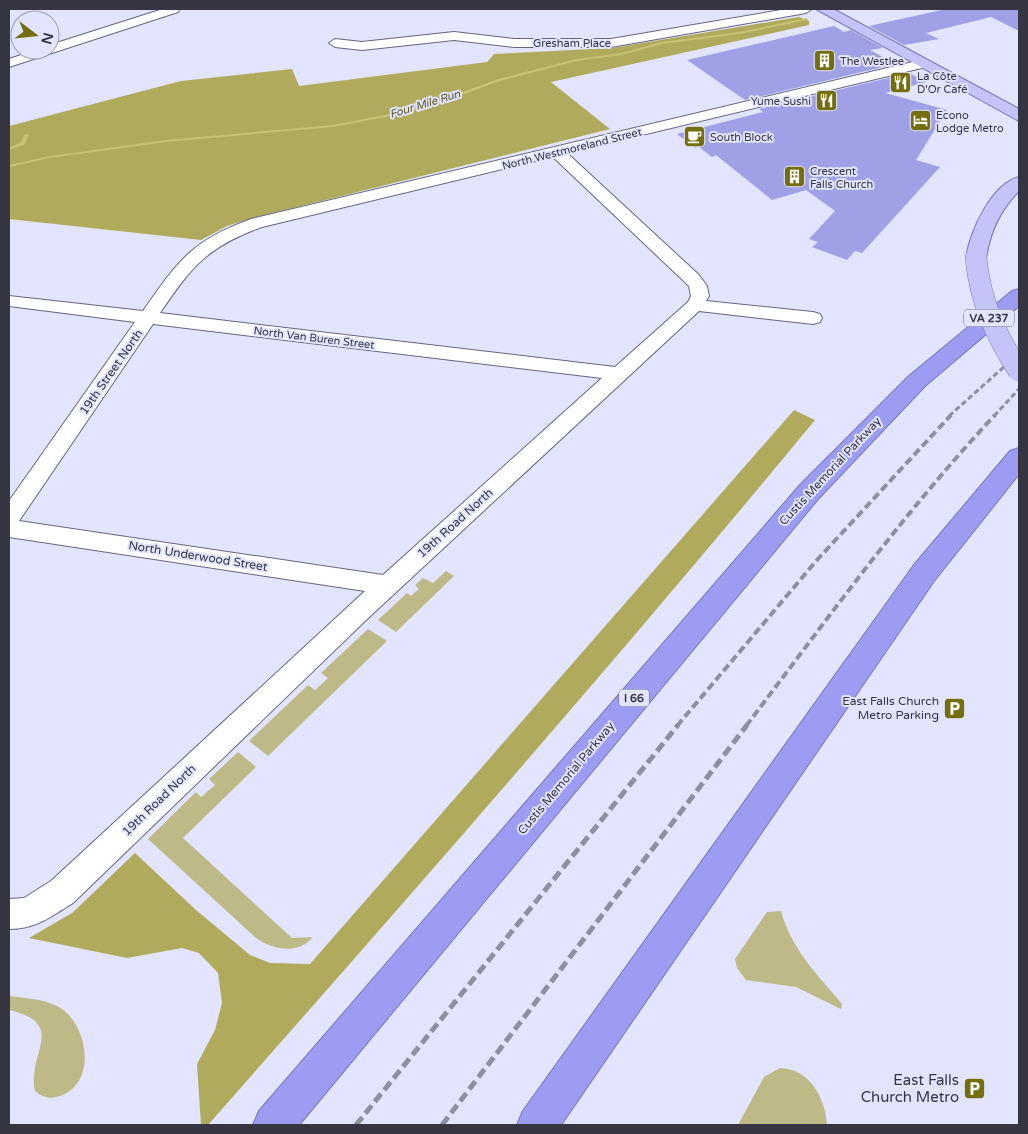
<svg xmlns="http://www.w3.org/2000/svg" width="1028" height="1134" viewBox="0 0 1028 1134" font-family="'Varela Round',sans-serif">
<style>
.green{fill:#bdba87}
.forest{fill:#b0ab5c}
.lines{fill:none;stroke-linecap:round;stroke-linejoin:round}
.stream{fill:#c7c274;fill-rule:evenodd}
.building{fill:#9fa0e6}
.minor-casing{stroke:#656681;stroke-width:2}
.major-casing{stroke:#7978b5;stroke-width:2}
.highway-casing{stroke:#7978b5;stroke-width:2}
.minor{fill:#fff;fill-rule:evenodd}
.major{fill:#c4c4f8;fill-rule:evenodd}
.highway{fill:#9d9cf3;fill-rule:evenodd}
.rail-far2{stroke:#8e8fa1;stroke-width:3;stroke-dasharray:5.5 3;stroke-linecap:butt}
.rail-far1{stroke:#8e8fa1;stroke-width:4;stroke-dasharray:8 4;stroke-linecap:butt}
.rail{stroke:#8e8fa1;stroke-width:5;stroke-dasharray:10 5;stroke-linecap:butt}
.major-bridge-casing{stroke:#7978b5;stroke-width:22;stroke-linecap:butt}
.major-bridge{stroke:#c4c4f8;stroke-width:21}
.labels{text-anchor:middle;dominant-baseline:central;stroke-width:4;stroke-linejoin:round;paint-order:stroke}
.far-street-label{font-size:11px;fill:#353642;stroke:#e3e4fd}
.far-poi-label{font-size:11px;fill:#353642;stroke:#e3e4fd;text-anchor:start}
.far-water-label{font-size:11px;font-style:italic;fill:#575318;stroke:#e3e4fd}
.shield{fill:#e3e4fd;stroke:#696a7a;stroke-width:1}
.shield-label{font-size:11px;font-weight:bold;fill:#353642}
.street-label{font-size:12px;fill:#353642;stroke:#e3e4fd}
.poi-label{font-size:12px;fill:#353642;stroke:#e3e4fd;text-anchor:end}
.near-poi-label{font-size:15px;fill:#353642;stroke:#e3e4fd;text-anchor:end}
</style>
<rect width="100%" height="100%" fill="#e3e4fd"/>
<g class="green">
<path d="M446,571L454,576L396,632L378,620L407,593L411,596L419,589L415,585L423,578L433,583Z"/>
<path d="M368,629L387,641L268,756L249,741L308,685L315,690L328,678L321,673Z"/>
<path d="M238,752L256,767L183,838L292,938L313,937C298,955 273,950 256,938L148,839L196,792L201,797L215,785L209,779Z"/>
<path d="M781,911C791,949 818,975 842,1004L841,1009L796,987L746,980L737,968L735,959L767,912Z"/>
<path d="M9,996C25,998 43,999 57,1006C89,1022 99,1088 56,1097C48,1099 42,1097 35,1091C26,1054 69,1024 9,1010Z"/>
<path d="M780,1068C810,1069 825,1098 827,1125H738L764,1077Z"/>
</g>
<g class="forest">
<path d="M799,17L809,21V25L551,82L610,129L249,219L227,226L201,240L9,219V126L181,81L292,69L299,86L487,62L494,54L612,48Z"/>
<path d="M794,410L815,420C618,659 413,892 208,1125H201L197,1064L215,1030L222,1003L218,973L199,953L182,948L127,958L29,938L72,913L135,853L196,910L250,955L270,963L310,964Z"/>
</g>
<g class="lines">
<g class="stream">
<path d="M807,18L808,20L739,34L662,44L621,55L577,61L500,81L437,104L402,114L333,127L166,142L50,158L9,167V165L50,156L166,140L333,125L400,112L435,102L498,79L577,59L621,53L662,42L739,32Z"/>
<path d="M25,134L29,135L24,145L9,150V148L20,143Z"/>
</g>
</g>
<g class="building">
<path d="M946,9H1019V31L991,17L926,33L939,39L904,45L869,26Z"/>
<path d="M834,26L844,32L851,30L883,48L870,50L895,64L745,100L687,60Z"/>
<path d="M909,73L926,82L885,93L947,110L916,160L940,167L862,253L855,251L847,260L812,247L818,242L809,239L835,211L806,190L772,200L716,155L712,157L699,147L695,148L677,134L763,112L759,109Z"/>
</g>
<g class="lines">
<defs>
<g id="minor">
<path d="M163,9H180L178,12L9,67V59L36,50H50V45Z"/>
<path d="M787,9H812L806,13L611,47H514L454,40L362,50L335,47L329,43L335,39L362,42L454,32L514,39H611Z"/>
<path d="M921,60L926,61L928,64L926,67L567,153L699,275L707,286L709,296L706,301L813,312L820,314L822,318L820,322L813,324L699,311L365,621L73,903C50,917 36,929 9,929V899L24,898L51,881L365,591L9,537V501L135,322L9,306V296L143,311C178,261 191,241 251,219ZM553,157L689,286L691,296L688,302L615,367L160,313C192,266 207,247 262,227ZM153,324L602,378L383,575L19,521Z"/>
</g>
<g id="major">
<path d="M816,9H833L1019,109V121Z"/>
<path d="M1019,177V191C1000,210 990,232 986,258L983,262L976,264L969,262L966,258C970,232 991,184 1019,177Z"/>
</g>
<g id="highway">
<path d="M1019,289V306L925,386L818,499L299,1125H253L259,1111L800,485L909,376L1012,291Z"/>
<path d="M1019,448V474L934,581L561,1125H517L523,1111L914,565L1010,451Z"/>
</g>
</defs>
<use href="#minor" class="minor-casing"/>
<use href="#major" class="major-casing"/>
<use href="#highway" class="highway-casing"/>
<use href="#minor" class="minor"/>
<use href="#major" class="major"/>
<use href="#highway" class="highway"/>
<g class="rail-far2">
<path d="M949,416L1005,366"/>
<path d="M994,416L1019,389"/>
</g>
<g class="rail-far1">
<path d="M677,726L817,560L951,415"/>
<path d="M746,726C826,621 904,512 995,415"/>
</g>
<g class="rail">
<path d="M356,1125L678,725"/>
<path d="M442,1125L747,725"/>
</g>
<defs>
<path id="major-bridge" d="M976,258C980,301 996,336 1019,371"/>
</defs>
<use href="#major-bridge" class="major-bridge-casing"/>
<use href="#major-bridge" class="major-bridge"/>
</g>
<defs>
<symbol id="building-square" viewBox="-11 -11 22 22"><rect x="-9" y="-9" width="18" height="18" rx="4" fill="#756e0c" stroke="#e3e4fd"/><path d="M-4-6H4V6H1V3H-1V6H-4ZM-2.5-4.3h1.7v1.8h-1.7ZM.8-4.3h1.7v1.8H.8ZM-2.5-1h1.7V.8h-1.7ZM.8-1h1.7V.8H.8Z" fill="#fff"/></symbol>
<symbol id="restaurant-square" viewBox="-11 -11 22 22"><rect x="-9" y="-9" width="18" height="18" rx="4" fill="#756e0c" stroke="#e3e4fd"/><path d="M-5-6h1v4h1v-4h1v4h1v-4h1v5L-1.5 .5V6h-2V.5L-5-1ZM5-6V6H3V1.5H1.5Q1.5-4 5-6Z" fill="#fff"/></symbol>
<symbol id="hotel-square" viewBox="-11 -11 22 22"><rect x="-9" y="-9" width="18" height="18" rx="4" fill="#756e0c" stroke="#e3e4fd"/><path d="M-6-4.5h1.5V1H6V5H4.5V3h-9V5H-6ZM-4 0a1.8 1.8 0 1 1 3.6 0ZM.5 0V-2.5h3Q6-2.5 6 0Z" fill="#fff"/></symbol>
<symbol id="cafe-square" viewBox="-11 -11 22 22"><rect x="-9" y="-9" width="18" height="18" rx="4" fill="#756e0c" stroke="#e3e4fd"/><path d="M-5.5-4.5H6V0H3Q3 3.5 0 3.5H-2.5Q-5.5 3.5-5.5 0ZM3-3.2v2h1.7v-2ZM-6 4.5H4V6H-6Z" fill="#fff"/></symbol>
<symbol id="parking-square" viewBox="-11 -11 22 22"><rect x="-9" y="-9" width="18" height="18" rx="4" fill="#756e0c" stroke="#e3e4fd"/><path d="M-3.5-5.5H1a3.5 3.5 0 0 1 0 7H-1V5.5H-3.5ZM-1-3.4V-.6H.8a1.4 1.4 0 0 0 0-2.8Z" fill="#fff"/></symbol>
</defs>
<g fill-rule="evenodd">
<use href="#building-square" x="812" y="48" width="25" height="25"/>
<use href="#restaurant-square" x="888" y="70" width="25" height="25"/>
<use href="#restaurant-square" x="814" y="88" width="25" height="25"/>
<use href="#hotel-square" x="908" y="108" width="25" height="25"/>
<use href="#cafe-square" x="682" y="124" width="25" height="25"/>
<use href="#building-square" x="782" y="164" width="25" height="25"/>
<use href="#parking-square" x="942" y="696" width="25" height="25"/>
<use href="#parking-square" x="962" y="1076" width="25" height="25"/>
</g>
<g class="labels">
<g class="far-street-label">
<text x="572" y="43">Gresham Place</text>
<text transform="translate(572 149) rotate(-14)">North Westmoreland Street</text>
<text transform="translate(314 338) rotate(7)">North Van Buren Street</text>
</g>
<g class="far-poi-label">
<text x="840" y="61">The Westlee</text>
<text x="917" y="76">La Côte<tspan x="917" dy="13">D'Or Café</tspan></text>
<text x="811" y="101" text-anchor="end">Yume Sushi</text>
<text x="936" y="115">Econo<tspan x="936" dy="13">Lodge Metro</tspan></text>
<text x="710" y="137">South Block</text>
<text x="810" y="171">Crescent<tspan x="810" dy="13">Falls Church</tspan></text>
</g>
<g class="far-water-label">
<text transform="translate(425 104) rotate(-17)">Four Mile Run</text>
</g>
<g class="shield">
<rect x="964" y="309.5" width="50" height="17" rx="4"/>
<rect x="619" y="689.5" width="30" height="17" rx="4"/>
</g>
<g class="shield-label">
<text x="989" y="318">VA 237</text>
<text x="634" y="698">I 66</text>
</g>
<g class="street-label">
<text transform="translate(111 372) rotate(-55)">19th Street North</text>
<text transform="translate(830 471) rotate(-47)">Custis Memorial Parkway</text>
<text transform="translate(455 523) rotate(-42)">19th Road North</text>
<text transform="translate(198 556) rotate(9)">North Underwood Street</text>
<text transform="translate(566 778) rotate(-50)">Custis Memorial Parkway</text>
<text transform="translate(159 800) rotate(-44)">19th Road North</text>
</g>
<g class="poi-label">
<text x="939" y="701">East Falls Church<tspan x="939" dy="14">Metro Parking</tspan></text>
</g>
<g class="near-poi-label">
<text x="959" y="1080">East Falls<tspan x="959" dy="17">Church Metro</tspan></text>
</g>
</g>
<rect width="1028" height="1134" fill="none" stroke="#353642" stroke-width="20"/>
<g transform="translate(35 35) rotate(106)"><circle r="24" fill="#e3e4fd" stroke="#9d9eb2"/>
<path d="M0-4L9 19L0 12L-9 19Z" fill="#756e0c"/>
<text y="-8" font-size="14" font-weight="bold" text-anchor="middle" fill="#353642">N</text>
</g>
</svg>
